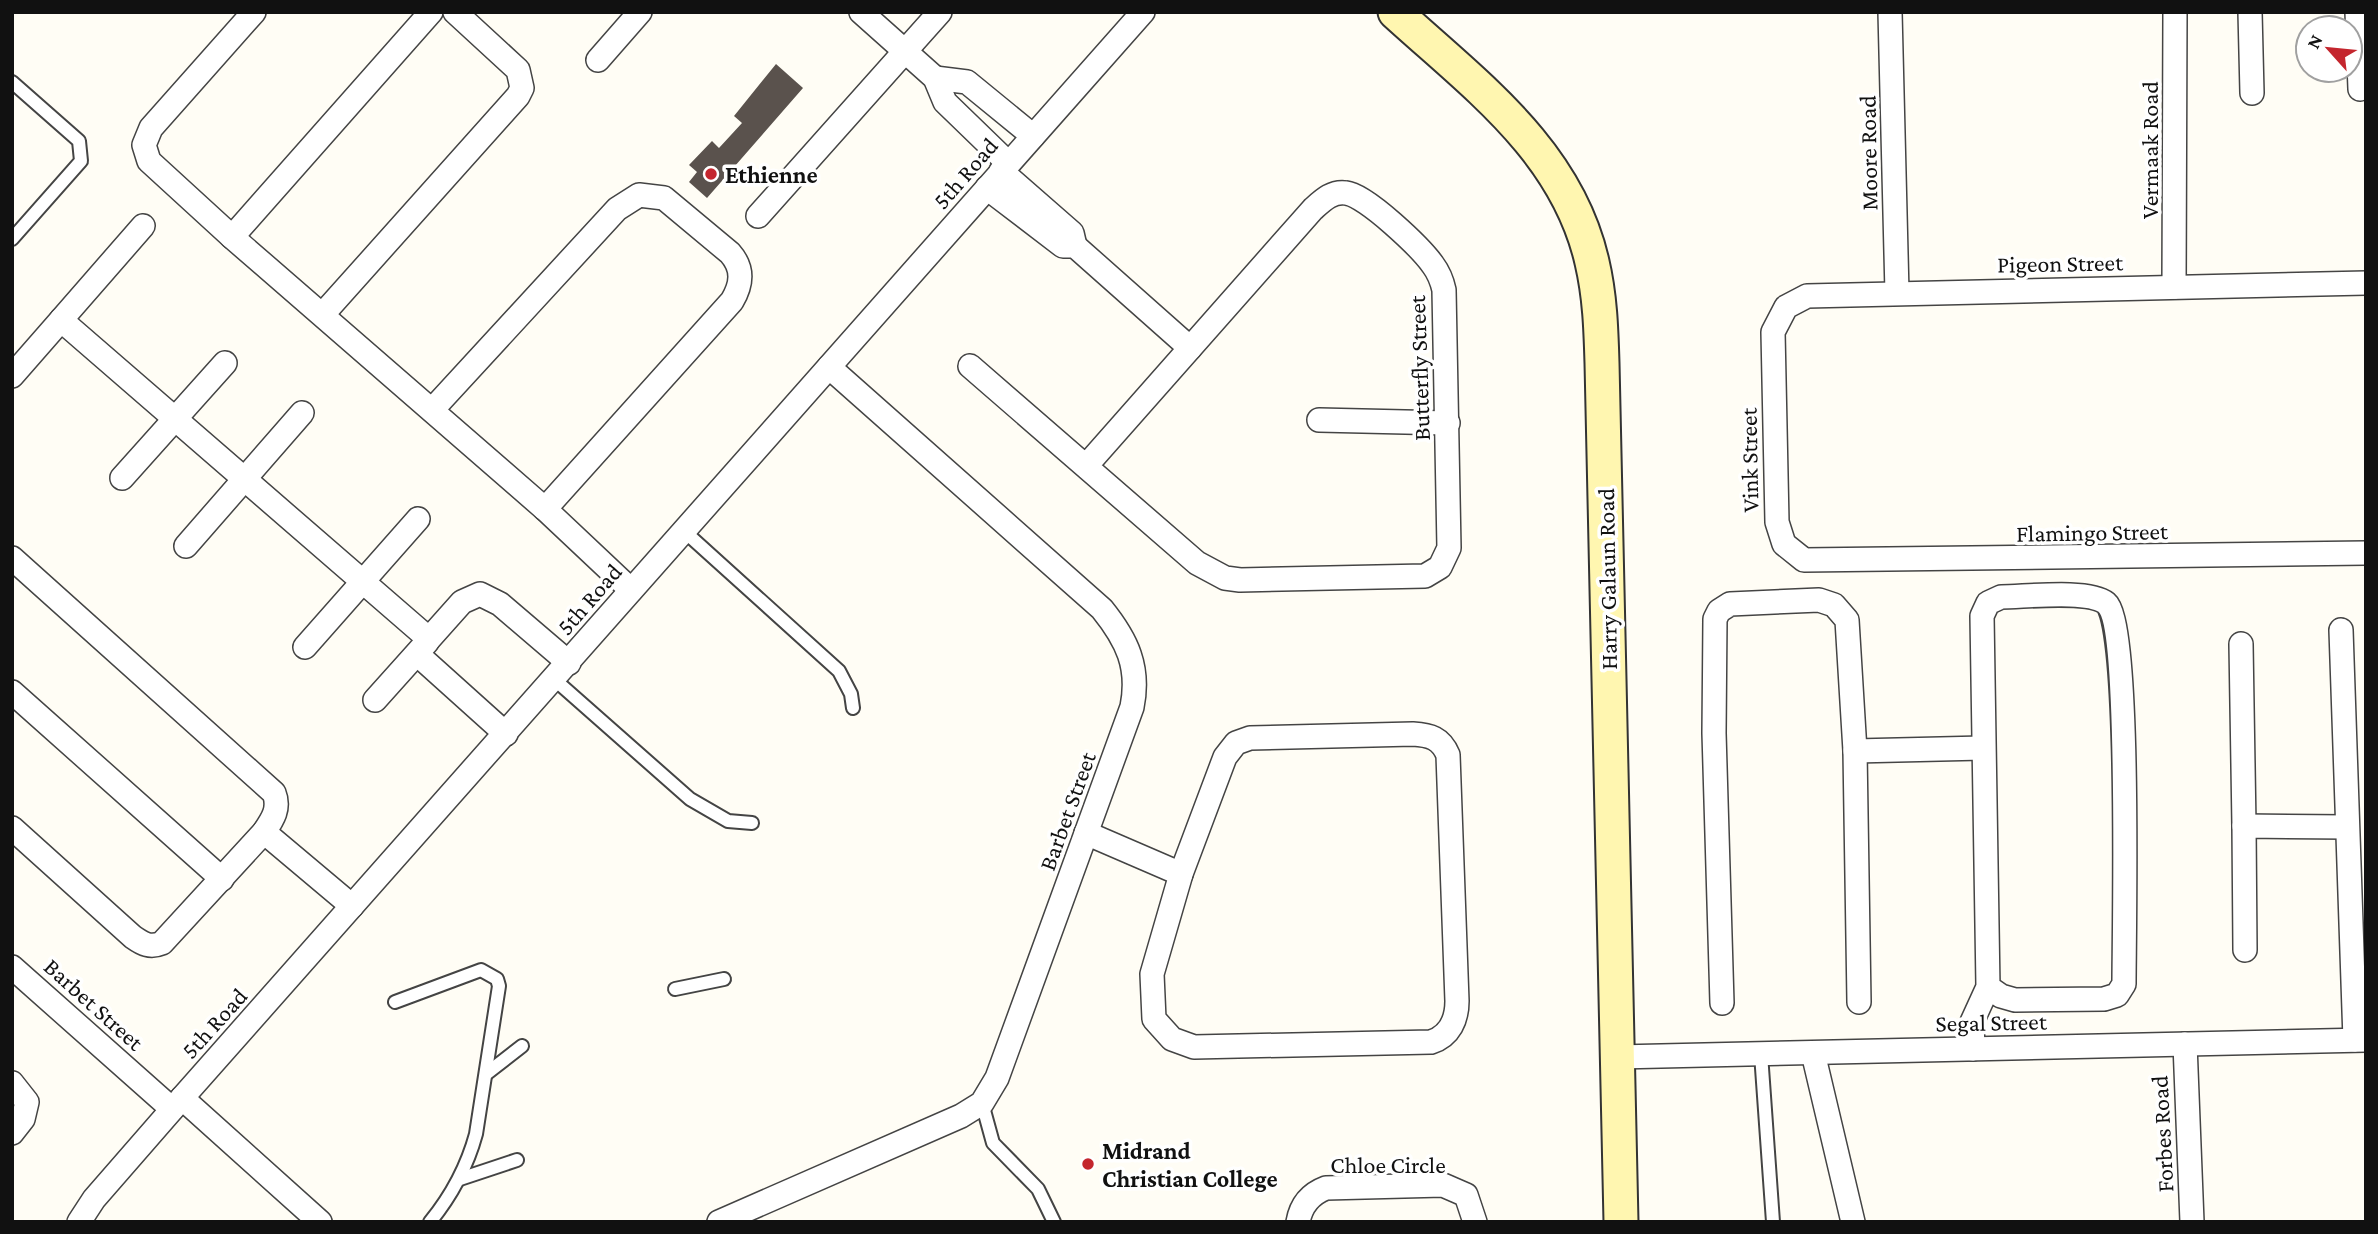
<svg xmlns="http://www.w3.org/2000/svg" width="2378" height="1234" viewBox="0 0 2378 1234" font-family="'Crimson Pro',serif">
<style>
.building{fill:#5a524d}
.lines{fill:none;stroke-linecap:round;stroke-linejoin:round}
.lane-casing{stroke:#444;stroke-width:16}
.street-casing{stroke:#444;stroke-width:26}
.secondary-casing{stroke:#333;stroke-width:37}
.lane{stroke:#fff;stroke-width:12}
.street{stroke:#fff;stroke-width:23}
.secondary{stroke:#fff6b0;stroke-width:33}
.poi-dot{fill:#c4262e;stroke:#fff;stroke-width:2.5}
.labels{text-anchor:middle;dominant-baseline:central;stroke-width:7;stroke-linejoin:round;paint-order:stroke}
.street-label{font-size:24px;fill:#111;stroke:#fff}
.poi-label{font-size:24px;font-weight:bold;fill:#111;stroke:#fff;text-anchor:start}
</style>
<rect width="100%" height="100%" fill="#fffdf5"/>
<path class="building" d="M776,64L803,88L707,198L689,182L697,172L689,165L712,141L719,148L742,123L734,116Z"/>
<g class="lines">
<defs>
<g id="lane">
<path d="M12,82L79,141L81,161L12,239"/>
<path d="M684,531L839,671L851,694L853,708"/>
<path d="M554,679L690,799L728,821L752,823"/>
<path d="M675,989L724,979"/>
<path d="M395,1002L481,970L497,979L499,986L476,1134C467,1167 452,1195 430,1222"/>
<path d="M1761,1054L1773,1222"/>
<path d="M486,1074L522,1046"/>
<path d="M982,1103L993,1143L1038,1189L1054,1222"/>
<path d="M460,1179L517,1160"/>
</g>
<g id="street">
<path d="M254,12L151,128L144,145L149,161L232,237L545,509L631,590"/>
<path d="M861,12L935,78L945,102L1008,163"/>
<path d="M1890,12L1897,293"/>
<path d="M2250,12L2252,93"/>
<path d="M2357,12L2360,89"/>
<path d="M598,60L640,12"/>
<path d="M935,78L967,82L1033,136"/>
<path d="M1001,171L1072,233L1075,246"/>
<path d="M987,188L1063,246H1075L1190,348"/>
<path d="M758,216L940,12"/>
<path d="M232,237L431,12"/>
<path d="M2366,283L1807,296L1786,307L1773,332L1777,522L1784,544L1804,560L2366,553"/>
<path d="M2174,287L2175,12"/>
<path d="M323,314L518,96L522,88L518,70L455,12"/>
<path d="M61,320L143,226"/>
<path d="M970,366L1197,563L1225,578L1240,580L1425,576L1440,567L1449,548L1444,290C1442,281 1439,273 1433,265C1421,248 1366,195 1346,193C1332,191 1323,200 1313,209L1086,466"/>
<path d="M12,376L61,320L429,639L462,602L480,594L500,604L569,663"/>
<path d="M432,410L617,209L639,195L664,198L730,253C744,269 742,284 732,301L545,509"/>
<path d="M1319,420L1448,423"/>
<path d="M122,478L225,363"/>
<path d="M186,546L302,413"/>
<path d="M12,558L274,793C280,808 273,819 264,832L162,943C150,948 143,944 133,937L12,828"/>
<path d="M2341,630L2355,1040"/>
<path d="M2241,644L2244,826"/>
<path d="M305,647L418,519"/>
<path d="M417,654L506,734"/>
<path d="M12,692L222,879"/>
<path d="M375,700L427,642"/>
<path d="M1413,734C1430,735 1441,738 1448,755L1457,1001C1457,1019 1450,1036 1431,1042L1194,1047L1172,1039L1154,1019L1152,974L1181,874L1225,757L1236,743L1250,738Z"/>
<path d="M1855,751L1983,748"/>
<path d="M264,832L352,906"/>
<path d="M1086,833L1181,874"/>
<path d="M2245,950L2244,826L2347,827"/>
<path d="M12,967L172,1109"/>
<path d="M1722,1003L1714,733L1715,619L1719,611L1730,604L1819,600L1834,605L1847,620L1855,751L1859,1002"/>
<path d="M2185,1044L2192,1222"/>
<path d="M1973,1049L1972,1022L1988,987L1982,616L1988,603L2001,597C2025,597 2088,589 2106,603C2131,624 2124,933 2124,984L2117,995L2104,999L2015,1000L2001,996L1988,987"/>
<path d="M1813,1053L1853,1222"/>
<path d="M1618,1057L2366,1040"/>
<path d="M12,1083L27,1102L23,1119L12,1133"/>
<path d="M182,1098L320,1222"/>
<path d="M79,1222L94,1199L182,1098L1143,12"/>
<path d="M719,1222L961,1116L982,1103L997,1078L1132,707C1140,667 1127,640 1102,609L829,367"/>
<path d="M1298,1222C1301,1205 1310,1194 1326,1188L1443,1185L1466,1195L1475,1222"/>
</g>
<path id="secondary" d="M1395,12C1475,85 1567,151 1592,262C1600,296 1601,329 1602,363L1621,1222"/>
</defs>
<use href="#lane" class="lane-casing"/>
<use href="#street" class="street-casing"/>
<use href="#secondary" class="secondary-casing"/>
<use href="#lane" class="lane"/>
<use href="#street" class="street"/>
<use href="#secondary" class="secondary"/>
</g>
<g class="poi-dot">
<circle cx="711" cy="174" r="7"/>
<circle cx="1088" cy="1164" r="7"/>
</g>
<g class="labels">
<g class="street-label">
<text transform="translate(2149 150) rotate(-90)">Vermaak Road</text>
<text transform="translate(1868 153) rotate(-91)">Moore Road</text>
<text transform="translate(965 173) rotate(-49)">5th Road</text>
<text transform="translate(2060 263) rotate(-1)">Pigeon Street</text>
<text transform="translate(1419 368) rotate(-92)">Butterfly Street</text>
<text transform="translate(1749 460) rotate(-91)">Vink Street</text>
<text transform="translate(2092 532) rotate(-1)">Flamingo Street</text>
<text transform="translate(1607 579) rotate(-91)">Harry Galaun Road</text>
<text transform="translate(589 599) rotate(-49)">5th Road</text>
<text transform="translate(1067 811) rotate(-70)">Barbet Street</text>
<text transform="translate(94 1004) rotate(42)">Barbet Street</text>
<text transform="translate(1991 1022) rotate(-1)">Segal Street</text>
<text transform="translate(214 1023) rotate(-48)">5th Road</text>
<text transform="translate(2162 1134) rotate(-93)">Forbes Road</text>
<text x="1388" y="1164">Chloe Circle</text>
</g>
<g class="poi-label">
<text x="725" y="174">Ethienne</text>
<text x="1102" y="1150">Midrand<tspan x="1102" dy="28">Christian College</tspan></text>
</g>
</g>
<rect width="2378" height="1234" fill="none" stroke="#111111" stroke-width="28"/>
<g transform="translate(2329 49) rotate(297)"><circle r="33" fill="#ffffff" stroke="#a0a0a0" stroke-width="2"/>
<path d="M0-5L12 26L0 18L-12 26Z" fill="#c4262e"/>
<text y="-10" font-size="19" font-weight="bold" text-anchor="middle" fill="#111111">N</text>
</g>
</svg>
